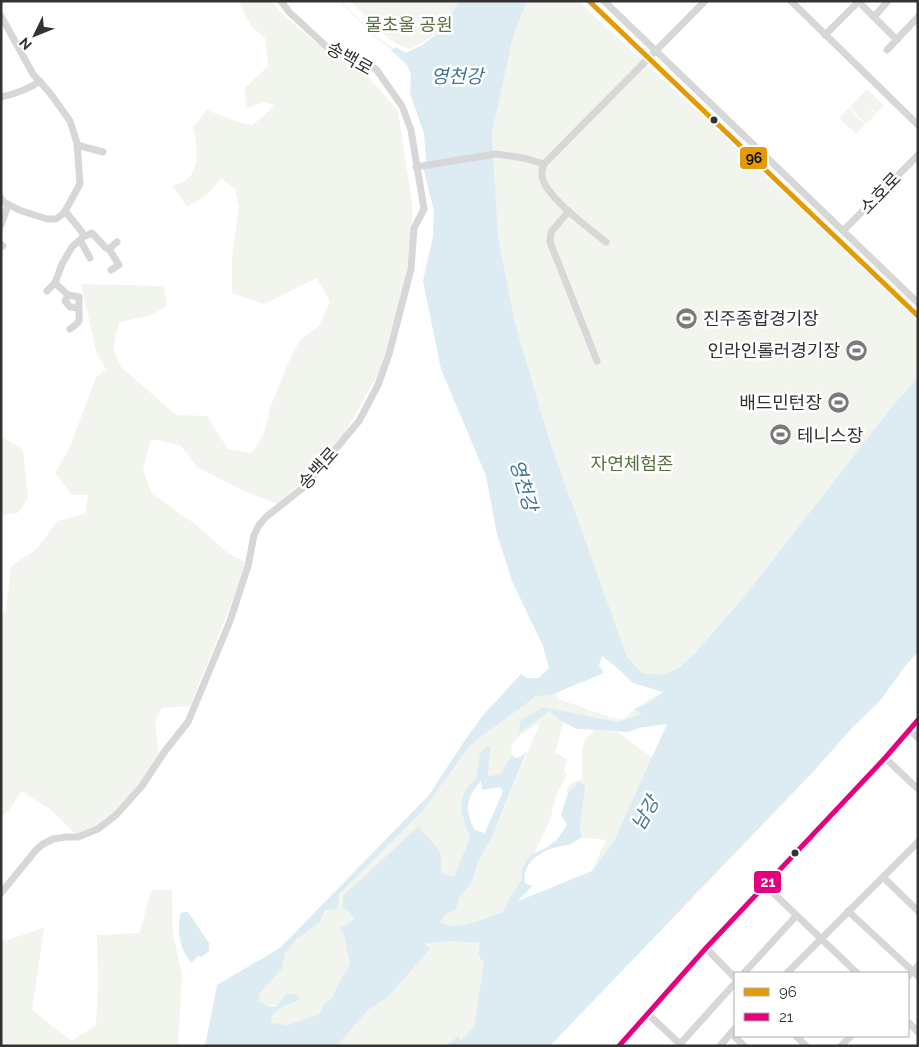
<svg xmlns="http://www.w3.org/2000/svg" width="919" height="1047" viewBox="0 0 919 1047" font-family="Raleway,'Noto Sans KR',sans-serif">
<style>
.green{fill:#f1f5ed}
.water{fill:#ddebf3;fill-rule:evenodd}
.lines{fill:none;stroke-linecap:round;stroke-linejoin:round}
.stream{stroke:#ddebf3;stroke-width:1}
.minor{stroke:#d7d7d7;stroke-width:7}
.bus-1-casing{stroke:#fff;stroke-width:9}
.bus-2-casing{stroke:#fff;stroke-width:9}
.bus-1{stroke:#e39a05;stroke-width:5}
.bus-2{stroke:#e5007d;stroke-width:5}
.bus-dot{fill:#333;stroke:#fff;stroke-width:2}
.labels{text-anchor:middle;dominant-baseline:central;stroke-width:5;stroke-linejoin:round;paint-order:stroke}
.park-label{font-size:18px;fill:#56703f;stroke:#fff}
.street-label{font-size:18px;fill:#333;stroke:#fff}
.poi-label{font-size:18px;fill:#333;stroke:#fff;text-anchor:start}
.water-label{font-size:19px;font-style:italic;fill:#3f7597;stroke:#fff}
.line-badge{stroke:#fff;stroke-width:2}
.badge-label{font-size:14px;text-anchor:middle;font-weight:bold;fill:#fff}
.pale-badge-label{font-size:14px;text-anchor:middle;font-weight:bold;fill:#111}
</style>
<rect width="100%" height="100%" fill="#fff"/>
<g class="green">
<path d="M238,1H272L279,11L315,42L361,68L398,111L413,210L406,278L380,371L343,436L295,488L277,504L244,491L197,467L180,445L151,439L143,470L152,494L195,524L229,554L245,562L237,590L190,706L162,708L155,722L159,759C136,788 114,822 78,836L50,809L21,791L9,811L1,816V616L6,611L11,566L37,549L57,521L85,514L88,495H72L55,473L70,447L96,377L106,369L97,355L81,284L164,286L167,306L149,316L119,322L113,349L121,367L176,415L207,416L228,449L252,453L264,433L270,408L292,354L300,340L319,326L330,301L317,278L264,304L232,293V257L239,207L235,189L221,178L208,194L187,207L173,186C177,184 181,183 185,181C201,170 197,143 193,127L207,110L238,122L252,125L264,116L274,105L265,102L246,108L245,88L268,66L265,38L251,26Z"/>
<path d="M351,1H459L440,32L411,49C386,43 369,19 351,1Z"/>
<path d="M527,1H578L918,316V377L890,409L744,597L695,653L679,668L661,675L642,673L627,657L621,644L551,445L515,323L498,236L492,133L513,37Z"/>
<path d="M867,89L884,106L876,113L860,98L876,114L866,124L850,107Z"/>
<path d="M849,108L865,125L856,134L839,118Z"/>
<path d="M1,436L23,450L28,498L18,513L1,515Z"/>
<path d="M663,692L650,702L634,708L642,714L618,722L543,707L563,722L555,753L567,759L564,771L567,775L556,796L550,820L534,854L530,855L522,868L521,881L510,897L503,912C487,917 455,933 440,922L445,915L456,909L460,896L471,884L479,860L492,837L540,723C527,731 508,738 512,755L500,774L487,776L478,767L476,778L470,784L462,818L470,837L454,878L441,873L443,862L346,909L354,919L346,925L344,935L350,964L337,986L333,997L325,1003L319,1014L287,1025L277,1023L271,1024C271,1010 283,1007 294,1003C281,1006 272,1008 259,1002V994L282,969L285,953L297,939L320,922L322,916L339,896L422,812L468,748L478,739L538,696L555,693L561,700L610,717L623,719C638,707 646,700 663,692Z"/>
<path d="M595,730L617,732L653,758L614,841L592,871L606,840L582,837L580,829L584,785L561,815L568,793L566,790L572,782L582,779V752L585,739Z"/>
<path d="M152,890H172L173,934L182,975L178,1046H1V942L44,928L32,1010L72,1041L96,1025L98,985L97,935L139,933Z"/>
<path d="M450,941L480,943L484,962L475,1027L461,1040L458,1036L446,1046H337L368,1010L387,998L430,949L425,944Z"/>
</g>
<g class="water">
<path d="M459,1H527L513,37L492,133L498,236L515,323L551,445L627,657L642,673L661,675L679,668L695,653L744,597L890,409L918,377V652L907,664L879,702L853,727L812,773L550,1046H446L458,1036L461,1040L474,1027L484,963L478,955L480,943L450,941L425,944L430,949L387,998L368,1010L337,1046H205L217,985L280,948L429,795L465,740L484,714L521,674L527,678H539L549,668L543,646L512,581L497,534L486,476L441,369L423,281L433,236L434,211L424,171L426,158L424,134L410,93L411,74L407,65L391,50L396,47L406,53L422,45L440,32ZM602,656L615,666L633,683L663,692L650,702L634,709L642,714L618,722L543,707L520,721L519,733L549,711L561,721L577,729L629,732L638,728L667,724L614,841L592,871L518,901L532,886L525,883C521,859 548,847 568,845C572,844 578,840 582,837L580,829L585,785L578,782L568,793L561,815L567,825L556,841L544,849L530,855L522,868L521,881L510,897L503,912C487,917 455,933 440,922L445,915L456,909L460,896L471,884L479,860L492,837L527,751L521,757L515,758L512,755L500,774L488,776L490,746L486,747L480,754L476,778C455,796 460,815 470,837L454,877L441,873C445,849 433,843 418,827L343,896V908L346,909L354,919L346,925L339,927L344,935L350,964L337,986L333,997L325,1003L319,1014L287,1025L277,1023L271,1024C270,1007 289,1007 300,999L295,994H286L276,1007L268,1006L259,1001V994L282,969L285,953L297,939L320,922L322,916L326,910L337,909L339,895L422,812L468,748L478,739L537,696L551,695L604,673L599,665ZM481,781L482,790L500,787L503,791L485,833L475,830C464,810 466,797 481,781Z"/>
<path d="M183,912H188L209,943V951L202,957L198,956L191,963C180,949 177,932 180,914Z"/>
</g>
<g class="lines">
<path class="stream" d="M341,1L373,35L394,50"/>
<g class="minor">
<path d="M589,1L918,316"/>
<path d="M604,1L918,303"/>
<path d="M791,1L918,125"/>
<path d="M858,1L897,40"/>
<path d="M1,16L33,74L50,93L70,121L77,143L80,184L64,213L56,219H47L19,210L4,202L1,198"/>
<path d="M874,17L888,1"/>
<path d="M825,35L859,1"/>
<path d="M887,50L918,17"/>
<path d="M1,97C15,94 28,90 40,81"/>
<path d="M77,145L103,152"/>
<path d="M416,167L496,154L524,158L544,164"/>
<path d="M65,211L82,232L83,237L72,247L62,264L55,283L68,295L79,297C79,300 79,303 79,306C78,321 84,319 70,329"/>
<path d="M569,211L551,232L550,242L597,361"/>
<path d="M1,225L8,205"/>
<path d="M843,231L918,155"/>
<path d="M83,237L92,233L106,248L109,249L119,265L111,270"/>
<path d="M80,240L90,258"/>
<path d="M606,242C591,230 542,194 542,175C541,172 543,167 544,164L705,1"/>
<path d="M1,245L3,246"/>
<path d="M109,249L117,242"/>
<path d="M47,291L55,283"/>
<path d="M68,295L65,301L70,307L79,308"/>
<path d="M910,730L918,738"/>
<path d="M885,758L918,789"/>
<path d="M883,877L918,911"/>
<path d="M766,886L857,973"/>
<path d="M1,893L36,850L43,844L53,839L66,837H78L98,829L116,815L142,786L165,751L188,722L230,621L248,566L254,535L259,525L266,517L304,487L359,421L378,385L389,354L411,269L414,228L424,209L411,130L402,106L376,69L327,47L289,12L281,1"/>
<path d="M848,911L918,976"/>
<path d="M706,948L735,978"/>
<path d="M744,973L796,916"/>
<path d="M787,973L918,842"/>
<path d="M908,976L918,966"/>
<path d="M648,1014L682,1046"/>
<path d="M908,1022L918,1032"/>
<path d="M731,1033L744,1046"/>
<path d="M796,1036L806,1046"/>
<path d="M680,1044L735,983"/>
<path d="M619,1046L706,948L885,758L918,720"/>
<path d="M720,1046L735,1028"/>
<path d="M841,1046L851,1036"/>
</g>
<defs>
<path id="bus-1" d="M589,1L918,316"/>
<path id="bus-2" d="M619,1046L706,948L885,758L918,720"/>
</defs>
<use href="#bus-1" class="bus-1-casing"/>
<use href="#bus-2" class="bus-2-casing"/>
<use href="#bus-1" class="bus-1"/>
<use href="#bus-2" class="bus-2"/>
</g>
<defs>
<symbol id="stadium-disc" viewBox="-11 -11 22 22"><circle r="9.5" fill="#7a7a7a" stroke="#fff"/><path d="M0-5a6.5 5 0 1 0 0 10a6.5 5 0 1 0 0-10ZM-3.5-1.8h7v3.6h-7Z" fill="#fff"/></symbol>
</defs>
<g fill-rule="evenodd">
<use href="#stadium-disc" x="674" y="306" width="25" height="25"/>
<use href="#stadium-disc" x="844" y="338" width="25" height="25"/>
<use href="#stadium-disc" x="826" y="390" width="25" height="25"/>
<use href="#stadium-disc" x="768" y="422" width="25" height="25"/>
</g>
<g class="bus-dot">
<circle cx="714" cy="120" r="4.5"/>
<circle cx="795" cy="853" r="4.5"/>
</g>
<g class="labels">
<g class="park-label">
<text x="409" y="24">물초울 공원</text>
<text x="632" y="463">자연체험존</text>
</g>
<g class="street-label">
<text transform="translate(350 58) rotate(29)">송백로</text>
<text transform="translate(880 193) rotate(-46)">소호로</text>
<text transform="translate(318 468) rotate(-48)">송백로</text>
</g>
<g class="poi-label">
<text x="703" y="318">진주종합경기장</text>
<text x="840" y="350" text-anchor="end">인라인롤러경기장</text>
<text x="822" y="402" text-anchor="end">배드민턴장</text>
<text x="797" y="435">테니스장</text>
</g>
<g class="water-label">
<text x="457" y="76">영천강</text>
<text transform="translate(524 485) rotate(73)">영천강</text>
<text transform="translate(645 813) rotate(-60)">남강</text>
</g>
</g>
<g class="line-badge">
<rect x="739" y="146" width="29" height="24" rx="5" fill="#e39a05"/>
<rect x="753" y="870" width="29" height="24" rx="5" fill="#e5007d"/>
</g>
<g class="badge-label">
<text x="768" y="887">21</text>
</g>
<g class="pale-badge-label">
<text x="754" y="163">96</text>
</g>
<rect width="919" height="1047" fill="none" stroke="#333333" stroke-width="5"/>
<rect x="734" y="972" width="175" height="65" fill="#ffffff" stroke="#adadad"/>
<rect x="744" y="988" width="25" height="8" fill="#e39a05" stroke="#adadad"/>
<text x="779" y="997" font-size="15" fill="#333333">96</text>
<rect x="744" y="1013" width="25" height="8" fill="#e5007d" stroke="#adadad"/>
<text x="779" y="1022" font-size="15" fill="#333333">21</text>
<g transform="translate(35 35) rotate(227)" stroke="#ffffff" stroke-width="4" paint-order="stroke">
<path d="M0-4L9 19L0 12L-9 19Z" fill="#333333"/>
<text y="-8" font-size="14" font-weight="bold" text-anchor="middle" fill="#333333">N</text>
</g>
</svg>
